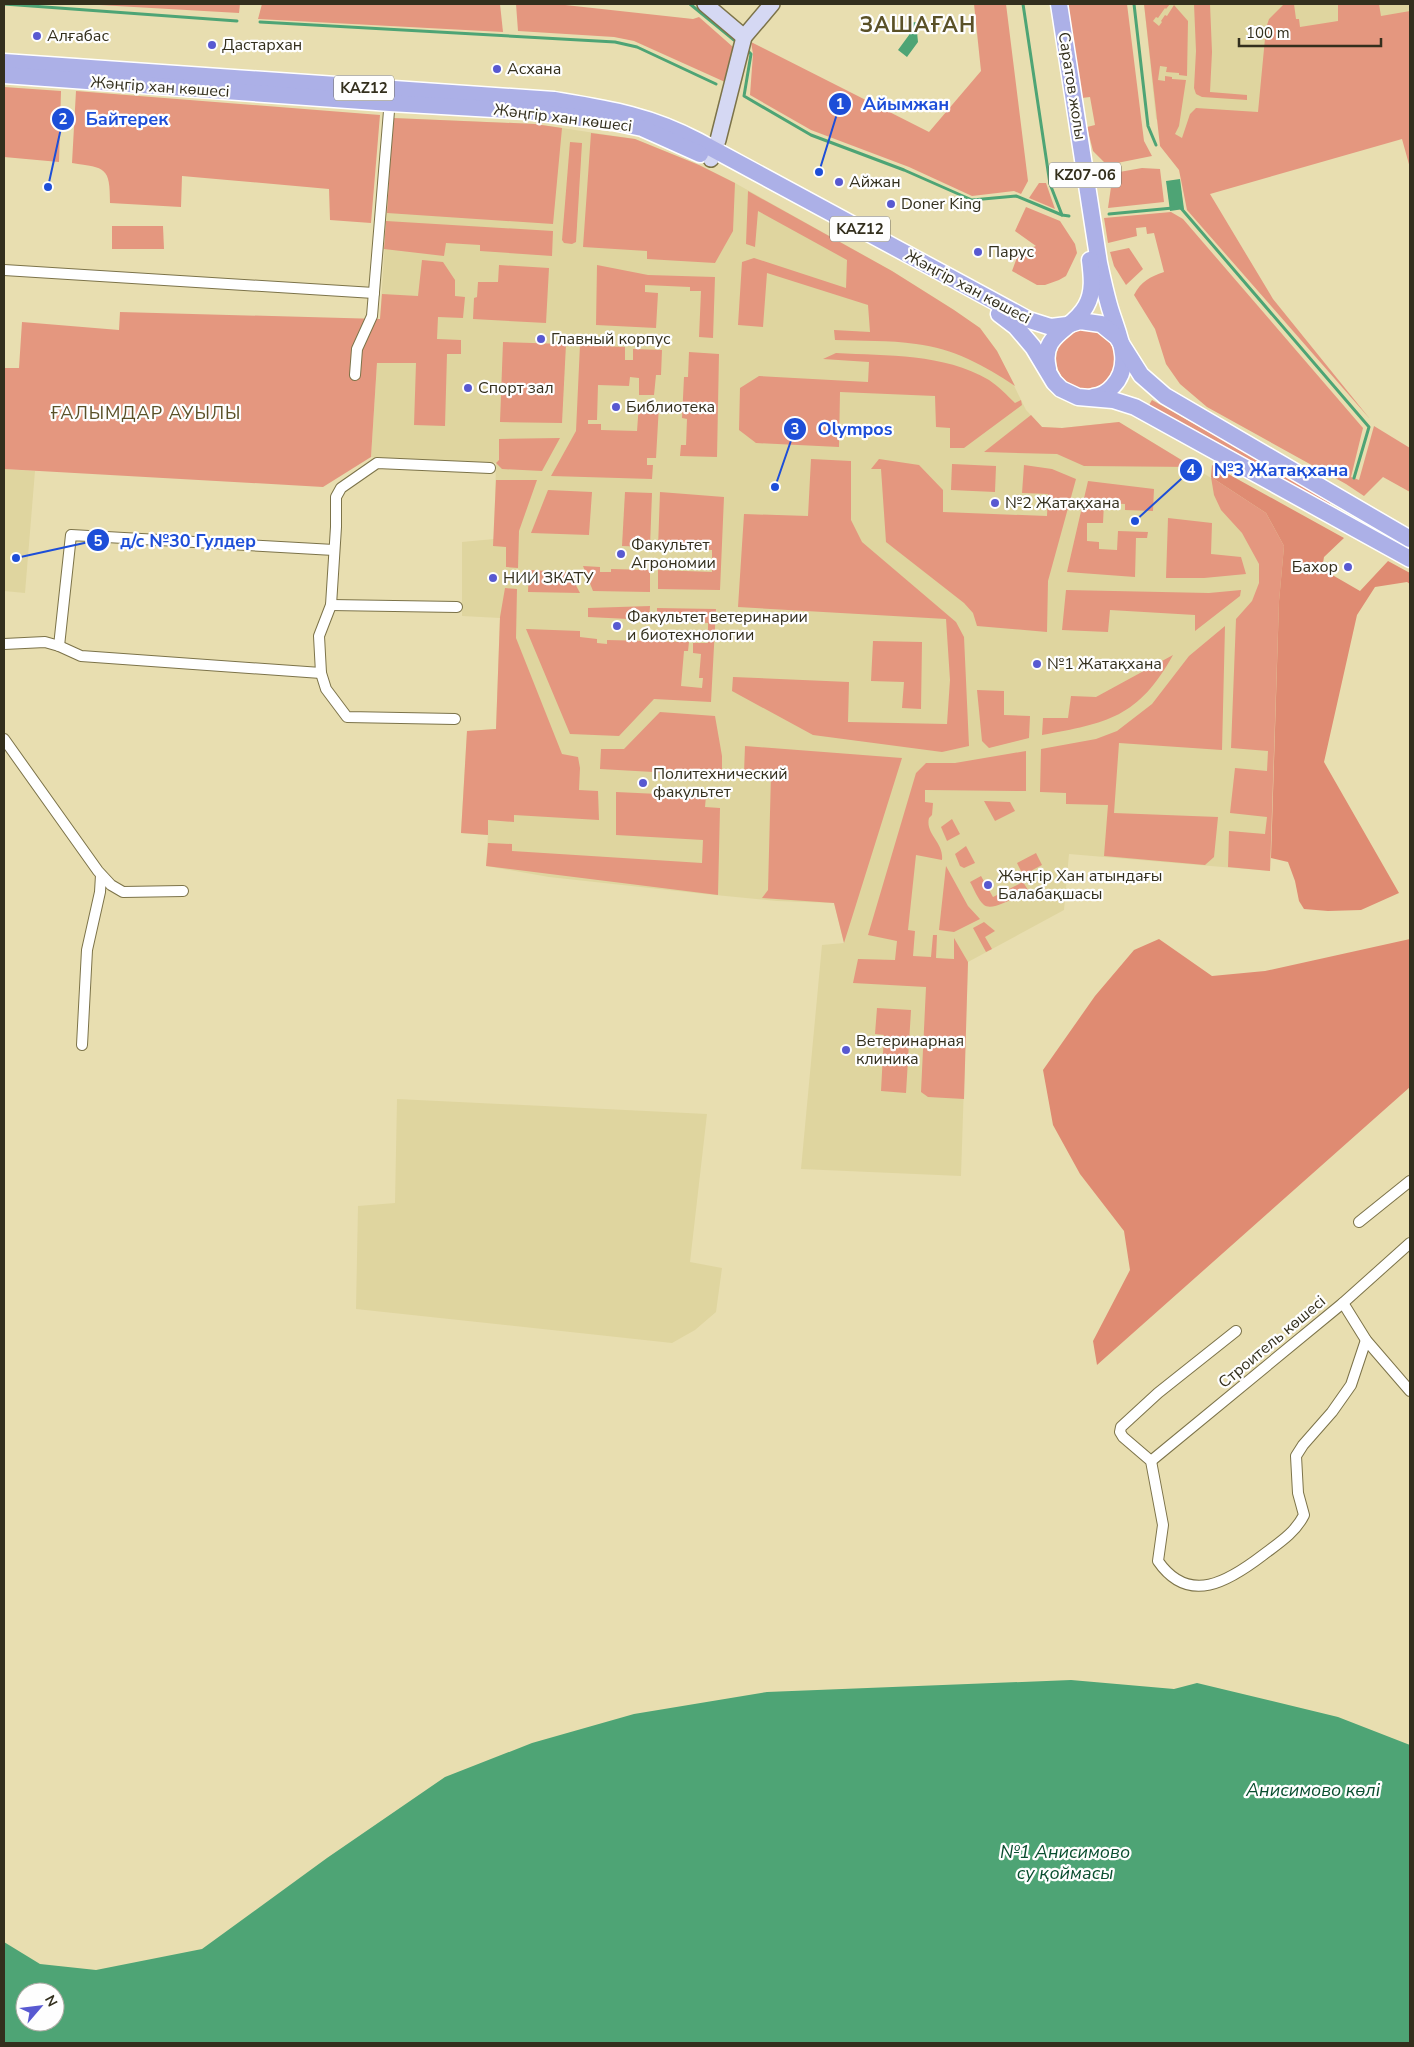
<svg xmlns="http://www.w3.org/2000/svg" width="1414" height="2047" viewBox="0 0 1414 2047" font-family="'Nunito Sans',sans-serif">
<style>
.built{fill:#dfd59f}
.green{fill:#e4977f}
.forest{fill:#df8b72}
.water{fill:#4ea475;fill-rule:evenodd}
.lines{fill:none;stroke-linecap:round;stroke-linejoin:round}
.stream{stroke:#4ea475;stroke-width:3}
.street-casing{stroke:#7c7349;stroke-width:12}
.secondary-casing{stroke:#7c7349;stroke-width:18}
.primary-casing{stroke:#fff;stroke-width:19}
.street{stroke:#fff;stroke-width:10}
.secondary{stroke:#d5d8f3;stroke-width:15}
.primary{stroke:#acb0e7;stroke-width:16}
.poi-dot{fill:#5859d1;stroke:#fefefe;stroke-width:2}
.labels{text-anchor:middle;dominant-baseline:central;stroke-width:4.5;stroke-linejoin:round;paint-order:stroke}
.shield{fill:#fefefe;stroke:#706d60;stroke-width:1}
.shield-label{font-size:15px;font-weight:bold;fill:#332f1d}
.poi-label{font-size:16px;fill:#332f1d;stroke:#fefefe;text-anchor:start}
.street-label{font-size:16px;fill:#332f1d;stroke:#fefefe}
.neighbourhood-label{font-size:18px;letter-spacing:1px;fill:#5a5128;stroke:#fefefe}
.water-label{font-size:18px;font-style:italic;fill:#094e2f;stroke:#fefefe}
.district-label{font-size:21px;font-weight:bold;letter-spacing:1px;fill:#5a5128;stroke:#fefefe}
.leader{fill:none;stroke:#1d4ed8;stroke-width:2}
.callout-dot{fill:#1d4ed8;stroke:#fefefe;stroke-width:2}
.mark-label{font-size:15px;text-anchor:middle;font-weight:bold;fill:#fff}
.callout-label{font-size:18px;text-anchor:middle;font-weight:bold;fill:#1d4ed8;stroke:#fefefe;stroke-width:4.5;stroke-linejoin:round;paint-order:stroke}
</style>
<rect width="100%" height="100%" fill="#e8deb0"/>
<g class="built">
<path d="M1144,4H1410V86L1182,139L1174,135L1156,119Z"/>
<path d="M393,118L535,124L635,139L699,165L735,183L892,271L954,310L980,328L997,351L1026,410L1042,427L1062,428L1119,422L1226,487L1284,546L1279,601L1270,871L1069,854L1064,910L968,962L961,1176L801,1169L822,945L844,943L834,903L777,901L705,894L549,877L486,866L488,835L461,833L467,731L496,729L500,618L462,616V542L494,539L496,463L371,457Z"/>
<path d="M4,469L35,471L25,593L4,591Z"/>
<path d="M397,1099L707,1114L690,1262L722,1268L716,1312L695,1330L672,1343L356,1309L358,1206L395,1203Z"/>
</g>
<g class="green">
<path d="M102,4H240L239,13L99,5Z"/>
<path d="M262,4H500L503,32L258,19Z"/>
<path d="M516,4H556L693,19L699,17L733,47L725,82L634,41L614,37L518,31Z"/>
<path d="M974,4H1006L1028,181L1021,194L1014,191L972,196L909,167L811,130L750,95L753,54L751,42L929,132L981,71Z"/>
<path d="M1067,4H1127L1144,141L1152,156L1107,165L1093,151L1087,127L1095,125L1090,97L1082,98Z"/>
<path d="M1144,4H1170L1166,9L1165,8L1158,18L1156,17L1153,21L1159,26L1162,22L1161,21L1165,15L1167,16L1174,5L1188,21L1187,76L1179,75V73L1166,72L1167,67L1160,66L1158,80L1165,81V76L1172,77V79L1186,80L1179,126L1175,134L1182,138L1190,114L1196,108L1258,112L1266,28L1269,19L1284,4H1294L1296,19H1299L1300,27L1338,21V4H1379L1381,16L1410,11V168L1402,139L1210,194L1273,299L1370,419L1187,210L1179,170L1160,146Z"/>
<path d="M1194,4H1210L1212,52L1210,92L1247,95V100L1202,97L1196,94L1194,88L1196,51Z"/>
<path d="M4,87L61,91L59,162L4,157Z"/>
<path d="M76,91L380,115L371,223L330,220L329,189L182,176L181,207L110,203C110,167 106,168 72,163Z"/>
<path d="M393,118L535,124L562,128L553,224L387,213Z"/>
<path d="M591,133L635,139L699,165L735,183L733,231L715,263L647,259V251L583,247Z"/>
<path d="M570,142L582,143L576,242L572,244L564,243L562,240Z"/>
<path d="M1142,168L1160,169L1164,202L1108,208L1111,187L1108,174Z"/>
<path d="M1039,183H1046L1055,209L1029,198Z"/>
<path d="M748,191L892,271L954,310L980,328L997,351L1015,386C985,366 953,348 916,344C889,340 861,341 835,340L834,330L870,332L868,305L767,273L763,327L738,325L742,262L754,258L846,288L847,260L758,211L755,247L746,244Z"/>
<path d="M1026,207L1060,221L1075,244L1077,253L1066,276L1059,280L1045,285H1037L1012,271L1019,252L1036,246L1015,231Z"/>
<path d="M1171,212L1183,219L1363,428L1351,477L1359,480L1374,426L1410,448V492L1383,477L1364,496L1346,484L1207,407L1180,384L1166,364L1155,329L1134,295C1141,281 1150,277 1164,272L1154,233L1147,234L1146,227L1136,228L1137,236L1108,243L1104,218Z"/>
<path d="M386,221L553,231L552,256L480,251V245L446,243L444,256L384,249Z"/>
<path d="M112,226H163L164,249H112Z"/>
<path d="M1129,248L1143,269L1126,285L1114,266L1110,252Z"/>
<path d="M422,260L443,262L455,280V296L465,297L463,318L438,317L437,339L461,340V354H447L445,426L414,425L416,363H377L371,457L323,487L4,469V368H19L22,322L119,330L120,312L380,319L382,294L418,296Z"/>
<path d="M499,265L549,268L546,323L473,319L474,298L477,297L478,282H498Z"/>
<path d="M597,265L648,275L715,277L713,338L699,337L701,291H690V287L645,285V292L658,293L656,328L596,325Z"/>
<circle cx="1086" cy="359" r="30"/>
<path d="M503,342L566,344L562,423L500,422Z"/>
<path d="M580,345L625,347V360H633V349L662,350L661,375H656L654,395H639V378L630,377L629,386L598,385L597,420H588V424H601V430L637,431L639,404L659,405L656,458H647V465H653L652,479L551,476L576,431Z"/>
<path d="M689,352L719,354L717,457L680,456L681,445H686L687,419L682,418L684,377H688Z"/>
<path d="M836,353C888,356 943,353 989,380C998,386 1007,395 1015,403L1021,400L1022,405L964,448H950V428L936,427L935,396L840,392L839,447L756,443L739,430L740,388L759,376L868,382L869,362L823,359Z"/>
<path d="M1152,400L1331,501L1329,506L1149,405Z"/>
<path d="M1031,415L1042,427L1062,428L1119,422L1193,467L1084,466L1057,454L984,452Z"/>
<path d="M560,438L542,471L502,469L496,463L499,460V439Z"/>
<path d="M811,459L851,461V520L862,542L956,622L964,637L969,746L942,752L813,735L732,691L733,677L849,682L848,722L947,724L950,680L946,619L738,607L744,514L808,516Z"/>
<path d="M879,459L919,465L943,490V512L1047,516L1048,494L1022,493L1024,465L1052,469L1076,479L1048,581L1047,632L977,626L973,613L964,603L886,542L881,469H871Z"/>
<path d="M952,464L996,466L995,492L951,490Z"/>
<path d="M1211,477L1266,513L1284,546L1279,601L1270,871L1228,867L1229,831L1265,834L1267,817L1230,813L1235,768L1267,771L1268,751L1231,748L1236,619L1252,601L1259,583V564L1242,533L1221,510L1214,495Z"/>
<path d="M496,480H537L519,531L518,568L506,567V547L493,546Z"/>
<path d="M1088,481L1154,489L1153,511L1125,510V504L1104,503L1103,523H1087V541L1099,542V549L1117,550L1118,531L1148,532L1147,538H1136L1135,577L1067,572Z"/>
<path d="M548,490L592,492L589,535L531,533Z"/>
<path d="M625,492L652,493L650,547L622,546Z"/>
<path d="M660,492L724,497L720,590L658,589V570L712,572V550H696V545H687L686,549L658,548Z"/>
<path d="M1168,518L1212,523L1211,554L1241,557L1246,574L1204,578H1166Z"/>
<path d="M583,566L600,567V572H611V569L650,570V592L593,591Z"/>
<path d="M529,570L569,572L580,593L528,592Z"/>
<path d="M505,588L517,589L516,638L562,754L578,757L580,768L579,790L598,791L599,820L514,815V822L488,820V835L461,833L467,731L496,729L500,617Z"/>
<path d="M1066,590L1209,593L1241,590L1240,596L1195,631V615L1110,610L1108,632L1062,630Z"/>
<path d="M650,606L649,620L588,617V608Z"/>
<path d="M657,608L716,609L711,702L654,699L619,736L570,734L526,629L580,631V637L597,639V643L607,644V640L689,642L688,651H684L681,686L702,688L703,678H699L701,654L693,653V643H708V623L692,622V618L684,617L683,621L657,620Z"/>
<path d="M1225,626L1222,750L1119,743L1114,813L1218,817L1214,857L1205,865L1104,856L1108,805L1066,804V793L1040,792L1041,749L1096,739L1117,731L1152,704L1189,656Z"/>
<path d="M873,641L922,642L921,709L902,708L904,682L871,681Z"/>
<path d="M1173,655C1138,718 1107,723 1042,735L1043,718H1068L1071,696L1096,697Z"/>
<path d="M977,690L1004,691V715L1030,716L1029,738L989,748L982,741Z"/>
<path d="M660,712L715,716L722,756V769L707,775L600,769L601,749H624Z"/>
<path d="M745,746L902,758L844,943L834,903L762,898L768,890L771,774L744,773Z"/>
<path d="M1026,751V791L925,790V802L933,803L932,815L929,818C925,834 944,842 942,860L916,855L908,930L915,931L913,956L931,957L933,935H937L936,958L954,959V938L968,962L964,1099L928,1097L921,1092L926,987L853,983L858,959L895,960L897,941L868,935L916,773L926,763H955Z"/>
<path d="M616,792L680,795V798H684L685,795L706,796L705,807L720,808L718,895L486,866L488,843L512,844V851L702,863L703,840L616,835Z"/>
<path d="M984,801L1010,802L1015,811L995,821Z"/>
<path d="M952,819L960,834L947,841L941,827Z"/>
<path d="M966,846L975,863L964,868L960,866L955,854Z"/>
<path d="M1036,853L1042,865L1023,875L1017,863Z"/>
<path d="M946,866L968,906L980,919L954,932L939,930Z"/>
<path d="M981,876L993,897L1023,882L1028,890C1019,895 993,912 984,905C978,900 974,889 970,882Z"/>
<path d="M984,922L995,931L985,937L992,949L986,952L973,928Z"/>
<path d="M877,1008L911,1010L906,1093L881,1091L884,1035L875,1034Z"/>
</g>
<g class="forest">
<path d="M1212,465L1344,538L1324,557L1322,569L1360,591L1388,561L1410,573V584L1407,582L1375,587L1357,615L1324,762L1399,893L1361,910L1328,911L1304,909L1299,901L1295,881L1288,862L1271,858L1279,601L1284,546L1266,513L1211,477Z"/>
<path d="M1159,939L1212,976L1265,971L1410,939V1087L1097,1365L1093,1341L1130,1270L1124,1231L1080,1174L1053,1125L1043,1070L1095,996L1134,950Z"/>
</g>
<g class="water">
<path d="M916,22L918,42L907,57L898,50L909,35L908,23Z"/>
<path d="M1180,179L1184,209L1170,211L1166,181Z"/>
<path d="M1071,1680L1174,1689L1197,1683L1338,1717L1410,1745V2043H4V1942L40,1964L96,1970L202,1949L327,1858L445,1777L532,1743L634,1714L767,1692ZM25,1992H55V2022H25Z"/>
</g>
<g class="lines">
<g class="stream">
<path d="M4,4L237,21"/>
<path d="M690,4L734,40"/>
<path d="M1023,4L1050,184L1062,215L1069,216"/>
<path d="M1134,4L1148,126L1156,145"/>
<path d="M260,22L615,42L637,47L716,84"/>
<path d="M747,50L751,54L744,96L811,135L904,170L972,200L1016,196L1062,215"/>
<path d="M1180,207L1369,427L1354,478"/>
<path d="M1109,214L1173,208"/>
</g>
<defs>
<g id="street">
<path d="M4,270L374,293"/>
<path d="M355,375L357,349L372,316L390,99"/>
<path d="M331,605L457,607"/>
<path d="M4,644L45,642L59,646L81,656L321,673"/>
<path d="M59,646L71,535L334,550"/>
<path d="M455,719L347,717L326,689L321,673L319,636L331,605L336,527V497L341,488L377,463L490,468"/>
<path d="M4,739L98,871L111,885L123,892L183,891"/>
<path d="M82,1045L87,950L100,892L101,875"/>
<path d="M1359,1222L1410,1181"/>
<path d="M1343,1303L1366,1340L1410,1391"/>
<path d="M1236,1331L1158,1393L1121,1427L1120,1432L1123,1437L1151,1461L1163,1525L1158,1561C1189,1606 1229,1581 1263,1555C1279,1543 1295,1533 1304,1515L1298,1493L1296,1456L1303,1445L1332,1412L1351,1385L1366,1340"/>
<path d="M1151,1461L1343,1303L1410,1243"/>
</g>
<g id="secondary">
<path d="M705,4L744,37"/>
<path d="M711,159L718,140L744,37L772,4"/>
</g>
<g id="primary">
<path d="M1059,4L1099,263C1102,277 1105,291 1109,305C1116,331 1135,363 1113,386C1108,392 1101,396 1093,397"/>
<path d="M4,62L554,100C608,109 649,115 698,141L1029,320L1051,327L1067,325L1080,321L1101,324L1117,337L1141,375L1165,396L1410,539"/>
<path d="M4,75L390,103L526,111L613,122L642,128L700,154"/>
<path d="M999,314L1016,327L1033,347L1054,382L1061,389L1078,397L1113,400L1135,407L1410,559"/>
<path d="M1048,369C1039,333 1073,331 1086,306C1094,292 1092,276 1090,260"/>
</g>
</defs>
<use href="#street" class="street-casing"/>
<use href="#secondary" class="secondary-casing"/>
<use href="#primary" class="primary-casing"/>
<use href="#street" class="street"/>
<use href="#secondary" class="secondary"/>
<use href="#primary" class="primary"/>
</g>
<g class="poi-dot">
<circle cx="37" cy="36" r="5"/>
<circle cx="212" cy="45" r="5"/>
<circle cx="497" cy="69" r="5"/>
<circle cx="839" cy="182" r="5"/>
<circle cx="891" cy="204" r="5"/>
<circle cx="978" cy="252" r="5"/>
<circle cx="541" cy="339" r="5"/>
<circle cx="468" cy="388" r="5"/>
<circle cx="616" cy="407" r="5"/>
<circle cx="995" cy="503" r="5"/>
<circle cx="621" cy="554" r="5"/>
<circle cx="1348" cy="567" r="5"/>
<circle cx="493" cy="578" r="5"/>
<circle cx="617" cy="626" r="5"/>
<circle cx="1037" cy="664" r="5"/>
<circle cx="643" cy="783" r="5"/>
<circle cx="988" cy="885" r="5"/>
<circle cx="846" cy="1050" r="5"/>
</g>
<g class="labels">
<g class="shield">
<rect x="334" y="75.5" width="60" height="25" rx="4"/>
<rect x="1049" y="162.5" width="72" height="25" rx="4"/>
<rect x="830" y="216.5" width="60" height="25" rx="4"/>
</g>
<g class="shield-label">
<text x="364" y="88">KAZ12</text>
<text x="1085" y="175">KZ07-06</text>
<text x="860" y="229">KAZ12</text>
</g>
<g class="poi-label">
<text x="47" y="36">Алғабас</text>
<text x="222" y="45">Дастархан</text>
<text x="507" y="69">Асхана</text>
<text x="849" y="182">Айжан</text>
<text x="901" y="204">Doner King</text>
<text x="988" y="252">Парус</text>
<text x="551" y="339">Главный корпус</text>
<text x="478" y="388">Спорт зал</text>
<text x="626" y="407">Библиотека</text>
<text x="1005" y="503">№2 Жатақхана</text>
<text x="631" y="545">Факультет<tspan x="631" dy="18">Агрономии</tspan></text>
<text x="1338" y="567" text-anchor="end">Бахор</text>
<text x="503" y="578">НИИ ЗКАТУ</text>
<text x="627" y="617">Факультет ветеринарии<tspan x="627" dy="18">и биотехнологии</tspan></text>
<text x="1047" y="664">№1 Жатақхана</text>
<text x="653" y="774">Политехнический<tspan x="653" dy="18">факультет</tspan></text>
<text x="998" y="876">Жәңгір Хан атындағы<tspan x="998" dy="18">Балабақшасы</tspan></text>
<text x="856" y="1041">Ветеринарная<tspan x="856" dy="18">клиника</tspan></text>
</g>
<g class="street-label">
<text transform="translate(1072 86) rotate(81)">Саратов жолы</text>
<text transform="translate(160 87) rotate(4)">Жәңгір хан көшесі</text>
<text transform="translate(563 118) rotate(7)">Жәңгір хан көшесі</text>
<text transform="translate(968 287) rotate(28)">Жәңгір хан көшесі</text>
<text transform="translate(1272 1342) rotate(-40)">Строитель көшесі</text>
</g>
<g class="neighbourhood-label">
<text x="146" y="413">ҒАЛЫМДАР АУЫЛЫ</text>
</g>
<g class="water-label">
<text x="1313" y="1790">Анисимово көлі</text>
<text x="1065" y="1852">№1 Анисимово<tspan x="1065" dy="21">су қоймасы</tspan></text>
</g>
<g class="district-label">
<text x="918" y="25">ЗАШАҒАН</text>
</g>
</g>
<path class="leader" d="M819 172L840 104M48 187L63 119M775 487L795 429M1135 521L1191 470M16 558L98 540"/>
<g class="callout-dot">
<circle cx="819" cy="172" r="5"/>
<circle cx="48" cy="187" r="5"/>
<circle cx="775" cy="487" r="5"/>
<circle cx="1135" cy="521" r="5"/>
<circle cx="16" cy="558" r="5"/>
<circle cx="840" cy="104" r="12"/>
<circle cx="63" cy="119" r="12"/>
<circle cx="795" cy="429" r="12"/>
<circle cx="1191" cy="470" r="12"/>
<circle cx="98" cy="540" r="12"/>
</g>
<g class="mark-label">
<text x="840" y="109">1</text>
<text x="63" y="124">2</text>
<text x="795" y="434">3</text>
<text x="1191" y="475">4</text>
<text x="98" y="546">5</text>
</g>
<g class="callout-label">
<text x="906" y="110">Айымжан</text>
<text x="127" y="125">Байтерек</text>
<text x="855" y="435">Olympos</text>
<text x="1281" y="476">№3 Жатақхана</text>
<text x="188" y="547">д/с №30 Гулдер</text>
</g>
<rect width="1414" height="2047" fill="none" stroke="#332f1d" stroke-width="10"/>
<g transform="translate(40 2007) rotate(62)"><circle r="24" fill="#fefefe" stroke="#adaba4"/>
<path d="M0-4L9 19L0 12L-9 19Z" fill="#5859d1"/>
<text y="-8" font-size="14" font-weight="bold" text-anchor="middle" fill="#332f1d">N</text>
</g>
<path d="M1239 38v8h142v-8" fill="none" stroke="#332f1d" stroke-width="2.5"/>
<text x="1246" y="38" font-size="15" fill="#332f1d" stroke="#fefefe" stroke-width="4" paint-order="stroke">100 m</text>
</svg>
